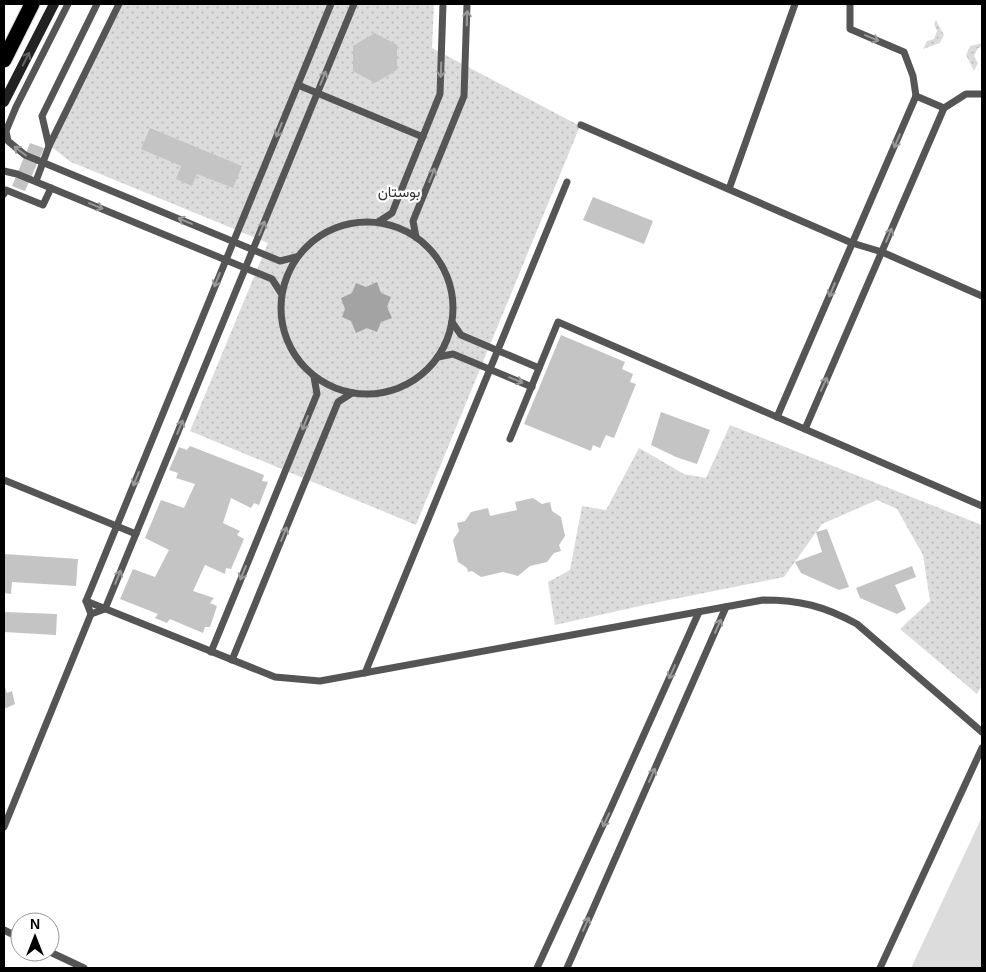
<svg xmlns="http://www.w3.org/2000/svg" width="986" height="972" viewBox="0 0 986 972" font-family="Arial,Vazirmatn,sans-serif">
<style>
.grass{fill:url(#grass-dots)}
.garden{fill:#dcdcdc}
.water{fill:#a3a3a3}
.building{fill:#c4c4c4}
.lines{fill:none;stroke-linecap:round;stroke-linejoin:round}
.highway-casing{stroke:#dbdbdb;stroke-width:17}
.lane{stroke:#555;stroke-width:7}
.secondary{stroke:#222;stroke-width:10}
.highway{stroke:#000;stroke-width:15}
.oneway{stroke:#999}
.oneway2{stroke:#646464}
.labels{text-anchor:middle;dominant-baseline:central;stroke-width:4.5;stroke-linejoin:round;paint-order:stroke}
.park-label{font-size:15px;fill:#333;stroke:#fff}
</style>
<defs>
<pattern id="grass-dots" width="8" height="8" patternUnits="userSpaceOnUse" patternTransform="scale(1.25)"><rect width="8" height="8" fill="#dcdcdc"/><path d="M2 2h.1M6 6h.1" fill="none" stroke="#bbb" stroke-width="1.8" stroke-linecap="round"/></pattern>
</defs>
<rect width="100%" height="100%" fill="#fff"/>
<g class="grass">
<path d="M120,4H434L432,48L580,126L416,525L190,431L268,243L71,162L50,146Z"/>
<path d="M936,20L944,35L940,43L923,49L927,41L934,39L937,31L934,24Z"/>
<path d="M982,43V47L978,48L974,56L978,63L974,71L966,55L970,46Z"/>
<path d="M730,425L982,525V686L977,694L900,629L930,601L923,555L897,509L877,500L822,524L784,577L649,604L555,625L548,582L570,570L582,506L606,510L639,448L684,474L706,478Z"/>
</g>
<path class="garden" d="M982,817V968H911Z"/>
<path class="water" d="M377,282L381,293L391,297L387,307L392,318L381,322L377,332L367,328L356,333L351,321L342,317L345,309L341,298L352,293L356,283L366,287Z"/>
<g class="building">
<path d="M375,33L397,45V70L375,83L353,71V46Z"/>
<path d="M150,128L242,166L233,188L197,174L192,186L176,179L181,166L141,149Z"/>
<path d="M30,143L44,148L25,191L12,186Z"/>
<path d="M593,197L653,221L644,244L583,220Z"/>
<path d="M561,335L625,362L622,369L633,374L630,382L636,384L614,438L606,435L600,448L593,445L591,451L524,424Z"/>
<path d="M661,412L710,430L697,464L676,457L651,445Z"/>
<path d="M190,446L264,475L262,481L268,482L259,505L254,503L251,508L231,498L223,523L240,531L237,535L244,539L231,569L226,568L225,574L205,565L193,591L214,598L210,603L217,606L210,627H205L203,633L170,619L167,623L155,618L158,614L120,599L133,569L155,577L169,550L145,538L161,500L184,508L195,484L176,478L178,473L169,470L179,447L187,450Z"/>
<path d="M533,498L542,504L550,502L552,511L561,517L565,536L559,545L561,551L554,553L547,562L530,566L518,576L503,572L481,577L472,571L468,572L467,568L458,562L453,540L459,531L457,523L465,521L471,512L488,508L490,516L517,510L515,502Z"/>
<path d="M827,529L849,587L839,590L801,573L795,562L822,552L816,532Z"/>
<path d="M4,554L78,559L76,586L12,582L11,594L4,593Z"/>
<path d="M912,566L916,577L895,585L906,609L897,614L860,598L856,588Z"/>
<path d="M4,612L57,614L56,635L4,632Z"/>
<path d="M4,685L7,693L12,691L15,704L4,709Z"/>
</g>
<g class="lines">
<defs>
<path id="highway" d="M4,60L32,4"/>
</defs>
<use href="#highway" class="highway-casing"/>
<g class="lane">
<path d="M68,4L16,107L6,131L8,141L25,155L280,261L296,257"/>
<path d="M850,4V29L904,52L913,76L916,96L944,108L966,94H982"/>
<path d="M298,85L423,137"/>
<path d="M581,125L852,243L882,252L982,296"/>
<path d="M49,146L119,4"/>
<path d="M4,171L17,174L272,279L281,293"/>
<path d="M36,181L49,146L42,116L97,4"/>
<path d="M729,189L795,4"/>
<path d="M4,194L6,190L43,205L51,188"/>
<circle cx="367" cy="308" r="86"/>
<path d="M378,222L392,213L440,94L443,4"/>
<path d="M416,237L413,221L464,96L467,4"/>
<path d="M452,322L461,335L539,368"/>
<path d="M438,357L453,354L532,387"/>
<path d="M777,417L916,96"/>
<path d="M805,429L944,108"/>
<path d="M510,439L558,322L982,506"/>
<path d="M4,480L136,534"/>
<path d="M86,601L275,677L320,681L763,600C800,600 824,606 857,624L982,732"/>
<path d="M91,614L105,609L354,4"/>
<path d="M211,652L317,394L314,377"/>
<path d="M232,660L338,402L352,393"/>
<path d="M365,673L567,182"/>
<path d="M4,827L91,614L86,601L331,4"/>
<path d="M4,930L20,938"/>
<path d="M50,952L84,968"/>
<path d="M537,968L610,810L699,612"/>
<path d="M567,968L726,607"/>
<path d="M880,968L982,748"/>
</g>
<path class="secondary" d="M4,102L54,4"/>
<use href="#highway" class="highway"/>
</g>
<defs><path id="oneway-shaft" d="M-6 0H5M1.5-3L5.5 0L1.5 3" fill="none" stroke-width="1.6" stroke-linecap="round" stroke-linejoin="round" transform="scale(1.25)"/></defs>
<g class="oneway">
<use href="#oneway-shaft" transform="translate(467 18) rotate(-88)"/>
<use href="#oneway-shaft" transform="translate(872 38) rotate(23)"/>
<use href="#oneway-shaft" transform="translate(441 70) rotate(92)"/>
<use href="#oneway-shaft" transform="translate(323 78) rotate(-68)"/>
<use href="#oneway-shaft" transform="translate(279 130) rotate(112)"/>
<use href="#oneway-shaft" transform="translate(897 141) rotate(113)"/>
<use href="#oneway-shaft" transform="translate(20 151) rotate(-143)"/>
<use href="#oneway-shaft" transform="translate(432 175) rotate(-68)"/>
<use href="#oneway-shaft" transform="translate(96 206) rotate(22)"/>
<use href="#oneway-shaft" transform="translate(185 221) rotate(-157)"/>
<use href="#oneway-shaft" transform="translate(262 228) rotate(-68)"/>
<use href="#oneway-shaft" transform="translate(889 235) rotate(-67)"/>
<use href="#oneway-shaft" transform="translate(217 280) rotate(112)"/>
<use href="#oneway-shaft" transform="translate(832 290) rotate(113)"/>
<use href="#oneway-shaft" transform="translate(516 380) rotate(22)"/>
<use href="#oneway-shaft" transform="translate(824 384) rotate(-66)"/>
<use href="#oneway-shaft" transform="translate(305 423) rotate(112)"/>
<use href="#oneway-shaft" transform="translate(180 427) rotate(-68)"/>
<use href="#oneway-shaft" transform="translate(136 479) rotate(112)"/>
<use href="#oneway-shaft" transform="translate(284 534) rotate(-68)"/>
<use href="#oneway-shaft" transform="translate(243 573) rotate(112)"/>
<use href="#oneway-shaft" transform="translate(118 577) rotate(-68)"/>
<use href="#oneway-shaft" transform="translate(718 626) rotate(-66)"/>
<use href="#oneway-shaft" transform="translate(672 672) rotate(114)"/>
<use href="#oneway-shaft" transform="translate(652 775) rotate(-66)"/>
<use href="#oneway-shaft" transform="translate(606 820) rotate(115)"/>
<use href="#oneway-shaft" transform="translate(586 924) rotate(-66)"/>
</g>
<use class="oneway2" href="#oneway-shaft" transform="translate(26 59) rotate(-63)"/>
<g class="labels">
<g class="park-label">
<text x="399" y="191">بوستان</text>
</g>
</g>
<rect width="986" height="972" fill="none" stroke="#000000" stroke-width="10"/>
<g transform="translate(35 937)"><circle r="24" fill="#ffffff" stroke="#999999"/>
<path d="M0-4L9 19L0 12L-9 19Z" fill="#000000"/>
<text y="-8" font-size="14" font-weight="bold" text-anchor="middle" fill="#000000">N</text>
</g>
</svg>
